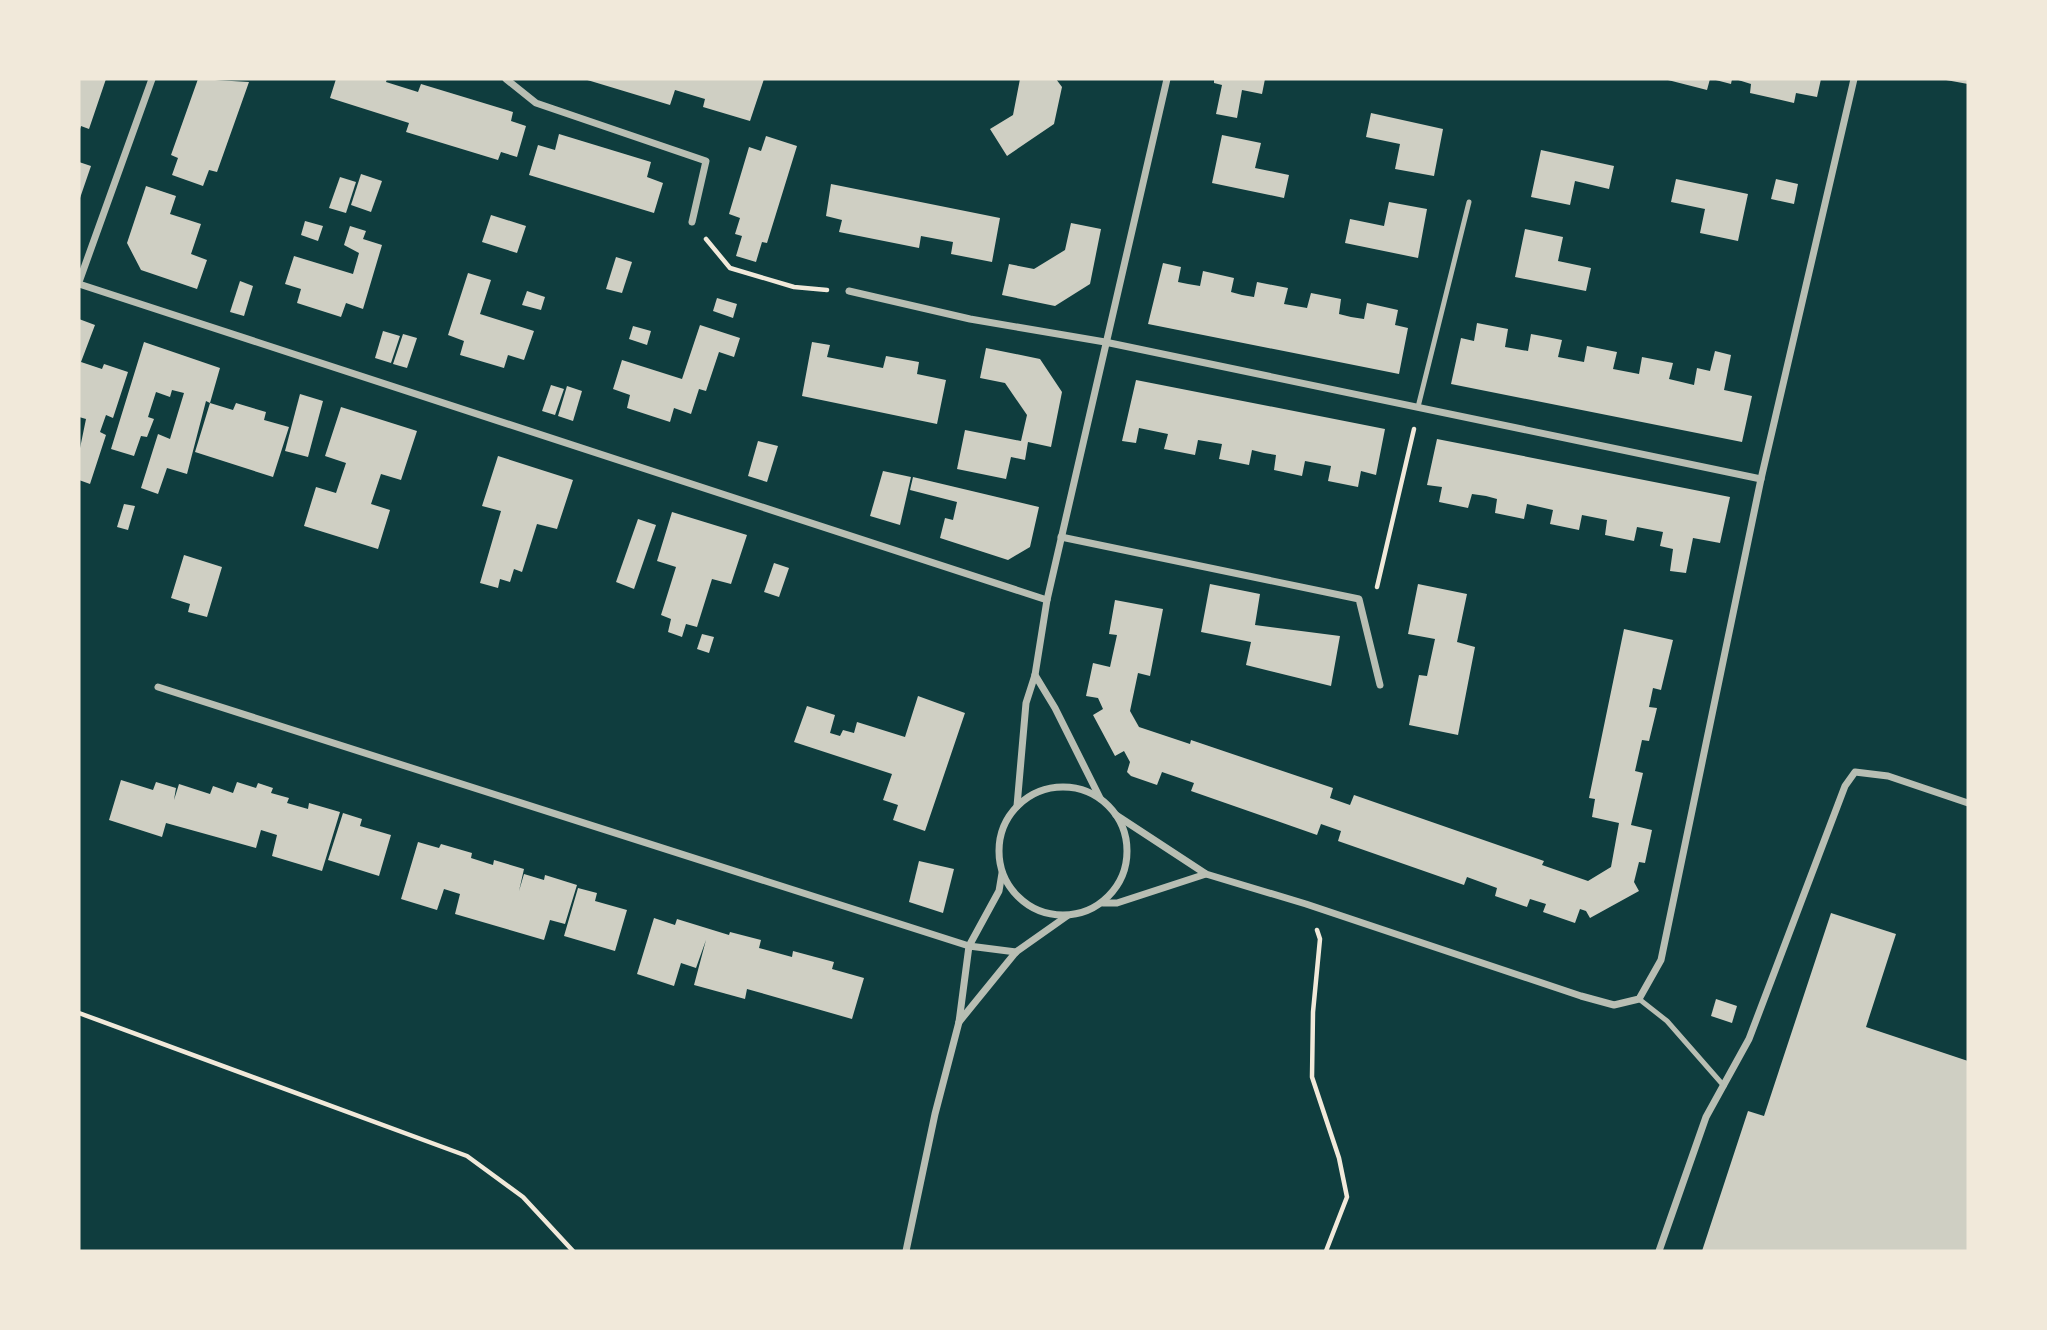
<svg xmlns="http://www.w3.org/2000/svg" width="2047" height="1330" viewBox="0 0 2047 1330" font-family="'PT Sans',sans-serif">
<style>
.building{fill:#cfcfc3}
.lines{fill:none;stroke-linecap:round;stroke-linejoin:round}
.path{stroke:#f1e9da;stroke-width:4.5}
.service{stroke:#b8beb3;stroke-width:5}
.minor{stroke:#b8beb3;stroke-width:7}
</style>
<rect width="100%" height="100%" fill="#0f3d3e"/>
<g class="building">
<path d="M79,79H106L89,129L81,126L79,132Z"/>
<path d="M198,79L249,82L217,172L209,170L203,186L172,175L178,158L171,155Z"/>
<path d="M336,79H387L386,82L418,92L421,84L513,112L511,121L526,126L517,157L501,152L498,160L406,132L409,123L330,98Z"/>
<path d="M584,79H764L750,121L703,107L705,99L675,90L670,105Z"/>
<path d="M1020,79H1056L1062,87L1054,124L1007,156L990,129L1013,115Z"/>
<path d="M1214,79H1265L1262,94L1242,90L1237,118L1216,114L1222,85L1214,83Z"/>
<path d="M1664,79H1710L1707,90Z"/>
<path d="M1712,79H1732L1731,84Z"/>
<path d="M1735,79H1821L1817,97L1796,93L1794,103L1750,93L1751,84Z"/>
<path d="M1946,79H1968V84L1946,80Z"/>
<path d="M1371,113L1443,129L1434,176L1395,169L1400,144L1366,137Z"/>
<path d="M559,134L651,162L647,177L663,183L654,213L529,175L538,145L555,150Z"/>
<path d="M1222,135L1261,143L1255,168L1289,175L1284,198L1212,183Z"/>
<path d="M766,136L797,146L767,243L762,242L756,262L736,256L742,236L735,234L740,218L729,214L749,147L761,151Z"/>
<path d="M1541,150L1614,166L1609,189L1575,181L1570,205L1531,197Z"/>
<path d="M79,162L91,166L79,201Z"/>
<path d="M361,174L382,181L371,212L351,205Z"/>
<path d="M340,177L356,182L346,213L329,208Z"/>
<path d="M1676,179L1748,194L1738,241L1700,233L1705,209L1671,202Z"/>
<path d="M1776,179L1798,184L1794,204L1771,199Z"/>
<path d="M831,184L1000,218L992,262L951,254L953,242L921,236L919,248L839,232L842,220L826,216Z"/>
<path d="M146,186L176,196L170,214L201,224L191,254L207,260L197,289L141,270L127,243Z"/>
<path d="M1389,202L1427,209L1418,258L1345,243L1350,219L1384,226Z"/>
<path d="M491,215L526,226L517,253L482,242Z"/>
<path d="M305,221L323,226L318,241L301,235Z"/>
<path d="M1071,223L1101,229L1090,284L1055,306L1002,295L1009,264L1034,269L1065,250Z"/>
<path d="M350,226L366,231L363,239L382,245L363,309L346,303L341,317L297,303L301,289L285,284L294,256L353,274L359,253L344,245Z"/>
<path d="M1525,229L1563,237L1558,261L1591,268L1586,291L1515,277Z"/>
<path d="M616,257L632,262L622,293L606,289Z"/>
<path d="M1163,263L1181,267L1178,282L1188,284L1200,286L1203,271L1234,278L1231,292L1242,295L1254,297L1257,282L1288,288L1284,304L1307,308L1311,293L1341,299L1339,314L1351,317L1364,319L1367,303L1398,310L1395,325L1408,328L1399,374L1148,324Z"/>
<path d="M468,273L491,280L480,314L534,331L524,360L508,355L504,368L460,355L464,341L448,335Z"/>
<path d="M240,281L253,286L244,316L230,312Z"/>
<path d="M527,291L545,297L541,310L522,305Z"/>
<path d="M717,298L737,304L733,318L713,311Z"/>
<path d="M79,319L95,325L81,362L102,369L104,364L128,372L113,418L106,415L100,432L106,435L90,484L79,480V453L86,419L79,417Z"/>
<path d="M1477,323L1508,329L1505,347L1528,351L1531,334L1547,337L1562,340L1558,357L1584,362L1587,346L1617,352L1613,369L1639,374L1642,357L1673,363L1669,379L1694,385L1697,368L1710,371L1715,351L1731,355L1724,390L1752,396L1742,442L1451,384L1461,338L1474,341Z"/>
<path d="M700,325L740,338L734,357L719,352L706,391L699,389L691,414L674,408L670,422L627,408L630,395L613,389L622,360L682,379Z"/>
<path d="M633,326L651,331L647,345L629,339Z"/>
<path d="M383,331L400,336L391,363L375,358Z"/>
<path d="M403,334L417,338L407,368L393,364Z"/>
<path d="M144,342L220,368L210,403L206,401L187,474L167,468L158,494L141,488L158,434L170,439L184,393L172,390L170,397L156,392L148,417L154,419L147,437L141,436L134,456L111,449Z"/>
<path d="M812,342L830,345L827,357L883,368L886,356L919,362L917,374L946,380L937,424L802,396Z"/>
<path d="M986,348L1040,359L1062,392L1051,447L1028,442L1025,460L1011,457L1006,479L957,469L965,430L1021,441L1027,415L1005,383L980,378Z"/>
<path d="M1136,380L1385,429L1376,475L1361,471L1358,487L1328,481L1331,466L1305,461L1302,476L1274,470L1276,455L1264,453L1252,450L1249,465L1219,459L1222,444L1198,440L1195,455L1164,449L1168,434L1139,428L1136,443L1122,441Z"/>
<path d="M551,385L564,389L555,415L542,411Z"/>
<path d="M567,386L582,391L573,421L558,416Z"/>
<path d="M300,394L323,401L308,457L285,451Z"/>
<path d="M210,403L233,410L236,403L266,412L264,420L289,427L273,477L195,452Z"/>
<path d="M341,407L417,431L401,480L381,474L371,504L390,510L378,549L304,526L316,487L336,493L346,463L325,456Z"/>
<path d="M1437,439L1730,497L1720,543L1693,538L1686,573L1670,571L1673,549L1660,546L1663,532L1637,527L1634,541L1605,535L1607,520L1582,515L1579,530L1550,524L1553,510L1527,504L1524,519L1495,513L1497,499L1486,496L1472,494L1468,508L1439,502L1442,487L1427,485Z"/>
<path d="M758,441L778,446L767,482L748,476Z"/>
<path d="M498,456L573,480L557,529L537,524L522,572L514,569L510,582L500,579L498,588L480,583L501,511L482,506Z"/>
<path d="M883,471L911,477L900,525L870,516Z"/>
<path d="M913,477L1039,507L1030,547L1008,560L940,538L945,518L953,520L957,502L910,490Z"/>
<path d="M124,504L135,506L128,530L117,527Z"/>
<path d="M672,512L747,535L731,584L712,579L697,627L686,624L682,637L668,632L671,619L661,615L676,567L657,561Z"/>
<path d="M638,519L656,525L634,589L616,582Z"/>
<path d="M184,555L222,567L207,617L188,612L190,604L171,598Z"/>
<path d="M774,563L789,568L779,597L764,592Z"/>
<path d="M1210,584L1260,594L1255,625L1340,636L1331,686L1246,665L1251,642L1201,632Z"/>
<path d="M1418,584L1467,594L1457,642L1475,647L1458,735L1409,725L1419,675L1427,676L1435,639L1408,634Z"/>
<path d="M1115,600L1163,609L1150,676L1138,673L1130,711L1139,727L1190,744L1191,740L1333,788L1330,798L1350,805L1354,795L1544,861L1542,865L1588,881L1611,867L1619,823L1592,817L1595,799L1589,798L1624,629L1673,640L1661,690L1653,688L1649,707L1657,708L1649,741L1642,740L1635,771L1643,773L1631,825L1652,830L1645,863L1639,862L1634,882L1639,891L1590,918L1586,911L1580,909L1575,923L1543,912L1546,904L1530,899L1527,907L1495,896L1497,888L1467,877L1464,885L1338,841L1341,831L1321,824L1317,835L1191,791L1194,783L1162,772L1157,785L1131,776L1127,772L1130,762L1124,751L1115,756L1093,715L1103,709L1098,698L1086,696L1093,663L1110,667L1117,635L1109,634Z"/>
<path d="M702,634L714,637L709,653L697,649Z"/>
<path d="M918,696L965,713L925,831L893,820L898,805L883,800L892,774L794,742L807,706L835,715L830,733L840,736L843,730L854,733L857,722L905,737Z"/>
<path d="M121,780L153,790L156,782L176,788L174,800L179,784L210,794L213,786L233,793L237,782L256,788L258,783L273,788L271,793L289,798L287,803L308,809L309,803L340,812L322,871L272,856L277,835L261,830L256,848L166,823L162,837L109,820Z"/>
<path d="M343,813L362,819L360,826L391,835L379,876L328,860Z"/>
<path d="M418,842L439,848L441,844L472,853L471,858L493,865L494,860L524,869L519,891L524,874L544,880L545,875L577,885L565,924L550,920L544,940L455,914L460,894L444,889L437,910L401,899Z"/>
<path d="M919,861L954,869L943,913L909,902Z"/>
<path d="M578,888L597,893L595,901L627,910L615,951L564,936Z"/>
<path d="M1831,913L1896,934L1866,1027L1968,1061V1251H1702L1748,1111L1764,1116Z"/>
<path d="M654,918L675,925L677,919L729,935L730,932L761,940L759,948L792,957L793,951L834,962L832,969L864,978L852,1019L747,989L745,999L694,985L706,940L696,968L681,963L674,986L637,974Z"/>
<path d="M1716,999L1737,1006L1732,1023L1711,1016Z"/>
</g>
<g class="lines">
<g class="path">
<path d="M706,239L730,268L794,287L827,290"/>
<path d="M1377,587L1414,429"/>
<path d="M1317,930L1320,939L1313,1012L1312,1077L1339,1158L1347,1197L1326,1251"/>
<path d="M79,1013L467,1156L523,1197L573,1251"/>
</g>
<g class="service">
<path d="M1418,407L1469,202"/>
<path d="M1639,999L1667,1021L1724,1086"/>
</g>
<g class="minor">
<path d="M506,79L536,103L706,161L692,222"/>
<path d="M79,282L152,79"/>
<path d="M79,284L1047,600"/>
<path d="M849,291L970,319L1105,342L1761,479"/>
<path d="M1061,537L1359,599L1380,685"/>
<path d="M1035,675L1055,708L1100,798"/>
<path d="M158,687L969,946L1016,952"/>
<circle cx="1063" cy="851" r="64"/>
<path d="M1017,806L1026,703L1035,675L1047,600L1167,79"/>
<path d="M1116,815L1206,874L1306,904L1581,996L1614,1005L1639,999L1661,960L1761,479L1854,79"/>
<path d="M1103,903H1117L1206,874"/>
<path d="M959,1022L1016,952L1067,916"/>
<path d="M906,1251L935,1114L959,1022L969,946L999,891L1002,873"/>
<path d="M1659,1251L1706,1117L1749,1039L1845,786L1855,772L1888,776L1968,803"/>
</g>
</g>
<rect width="2047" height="1330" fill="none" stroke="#f1e9da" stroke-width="161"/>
</svg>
